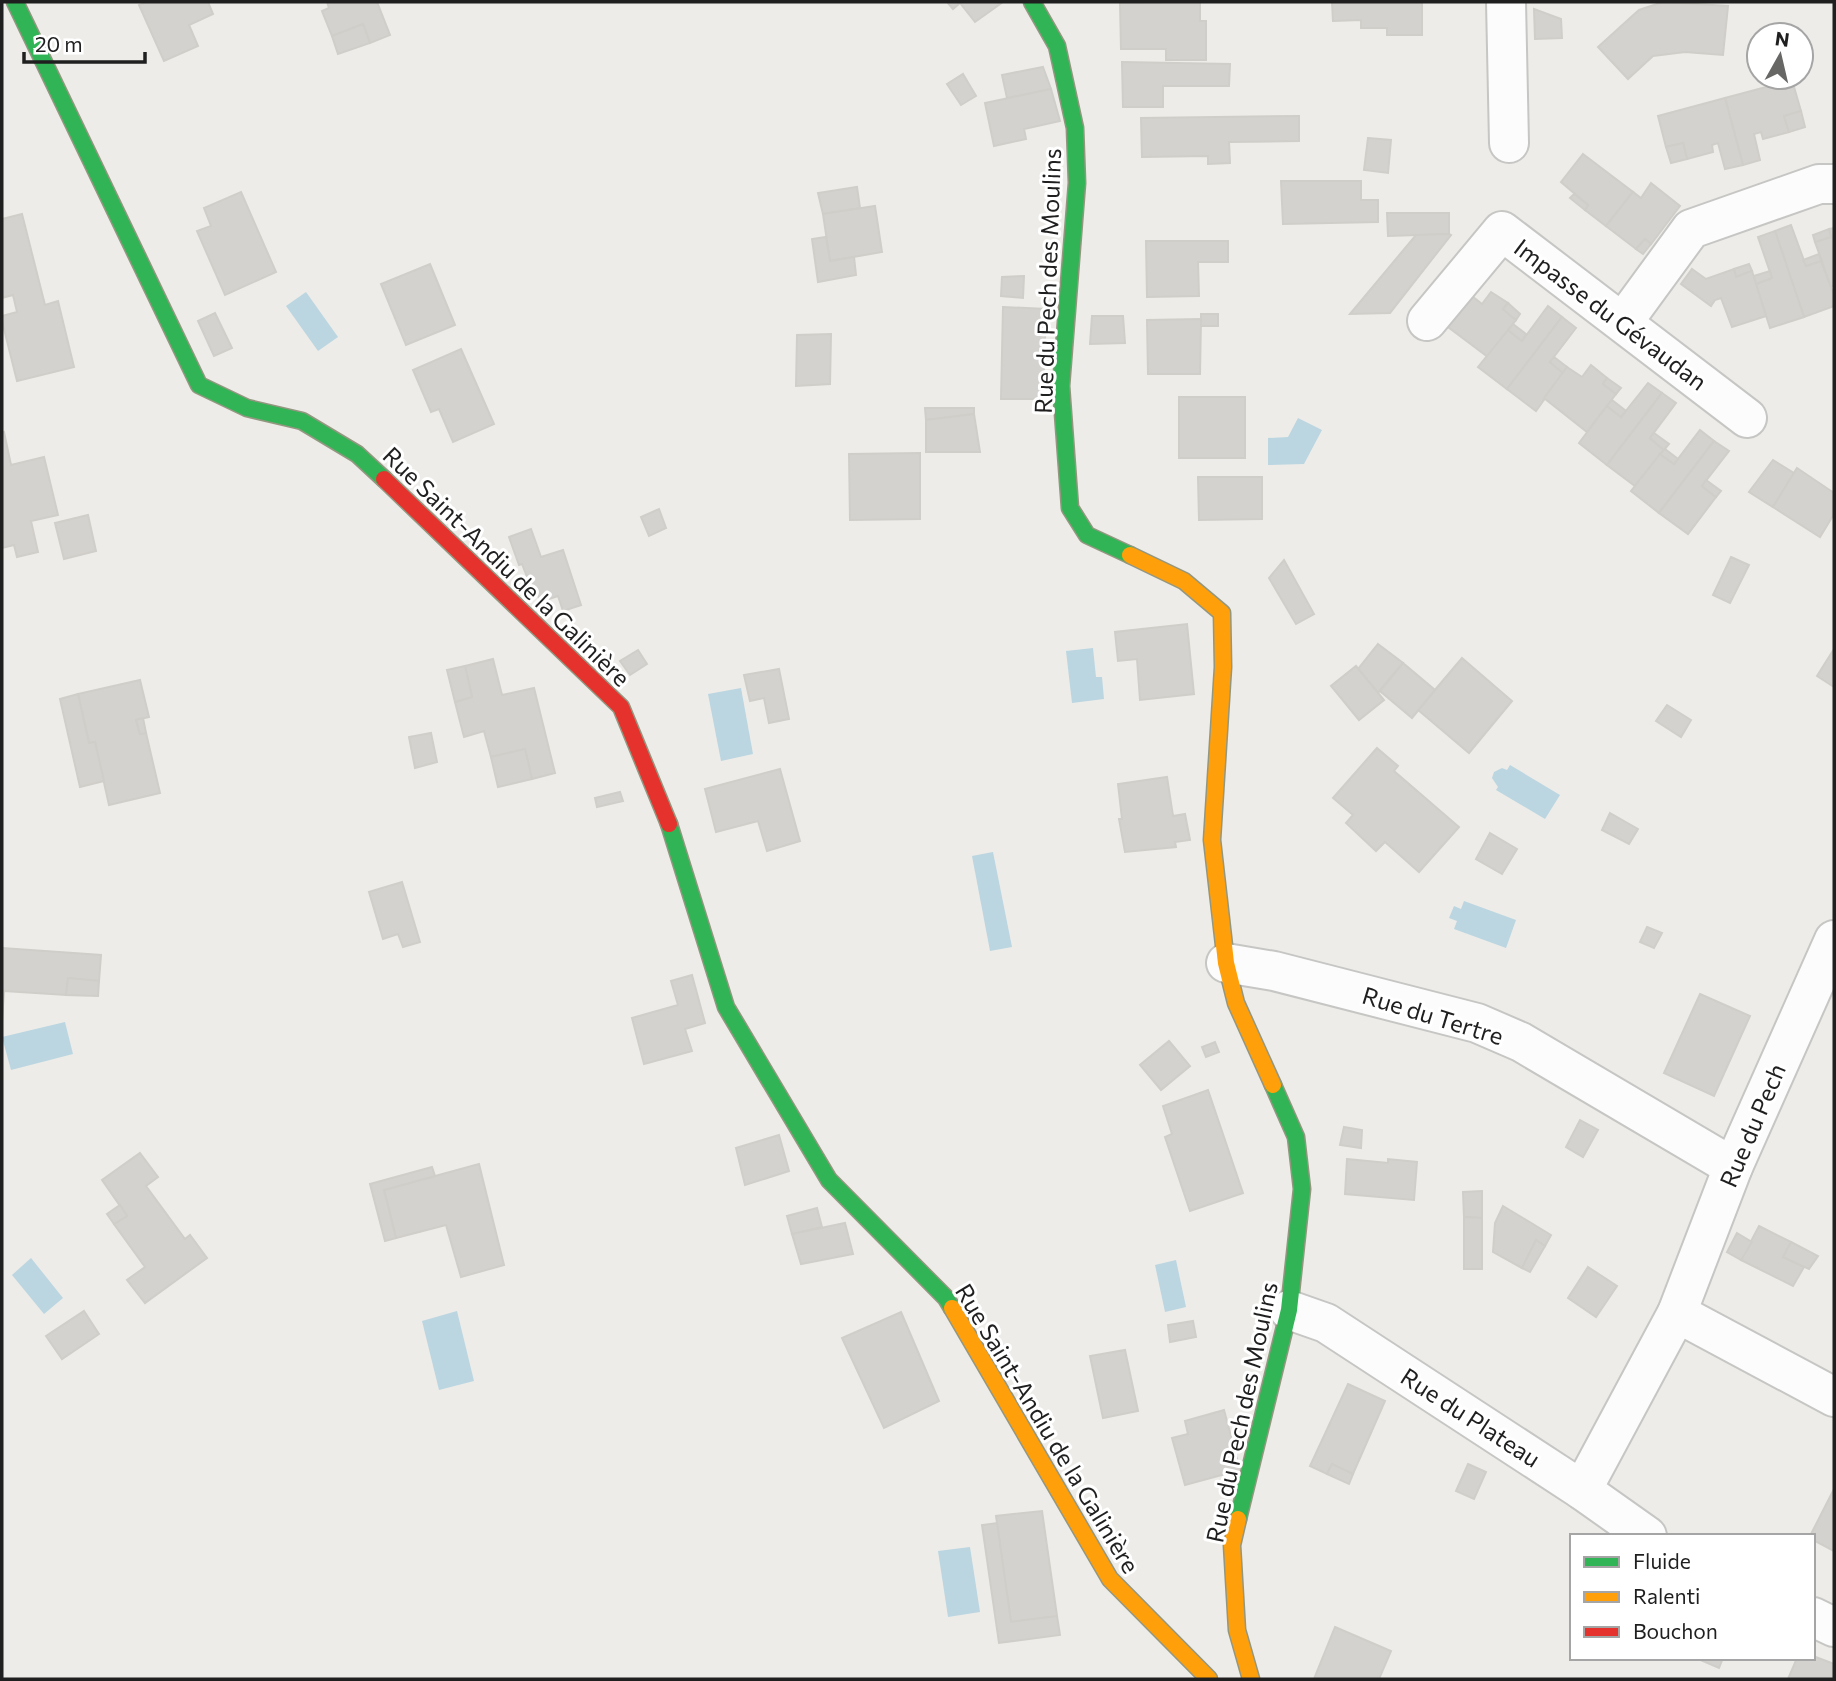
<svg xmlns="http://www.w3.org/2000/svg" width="1836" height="1681" viewBox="0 0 1836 1681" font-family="Commissioner,sans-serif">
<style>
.water{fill:#bbd6e1}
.building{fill:#d4d2cf;stroke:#d0cec9;stroke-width:2}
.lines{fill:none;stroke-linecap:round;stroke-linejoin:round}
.street-casing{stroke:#c6c6c4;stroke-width:42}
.fast-casing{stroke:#949780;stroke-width:19}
.slow-casing{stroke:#949780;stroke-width:19}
.jam-casing{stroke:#949780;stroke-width:19}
.street{stroke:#fcfcfc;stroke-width:38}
.fast{stroke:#30b455;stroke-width:16}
.slow{stroke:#ff9f0a;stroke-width:16}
.jam{stroke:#e5322d;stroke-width:16}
.labels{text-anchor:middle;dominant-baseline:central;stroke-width:6;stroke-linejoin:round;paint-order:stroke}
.street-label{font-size:24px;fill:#1f1f1f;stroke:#fff}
</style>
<rect width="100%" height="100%" fill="#edece8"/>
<g class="water">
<path d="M306,292L338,337L318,351L286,306Z"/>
<path d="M1298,418L1322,430L1304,464L1268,465V438L1288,437Z"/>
<path d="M1093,648L1096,677H1102L1104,699L1072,703L1066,651Z"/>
<path d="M741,688L753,754L721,761L708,694Z"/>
<path d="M1510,765L1560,795L1545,819L1496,790L1498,787L1492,778L1494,772L1502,768L1507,770Z"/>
<path d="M993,852L1012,947L990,951L972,856Z"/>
<path d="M1464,901L1516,920L1506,948L1454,929L1457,921L1449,918L1454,906L1461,909Z"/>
<path d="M65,1022L73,1054L11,1070L2,1037Z"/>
<path d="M31,1258L63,1298L44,1314L12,1275Z"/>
<path d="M1176,1260L1186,1307L1165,1312L1155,1265Z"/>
<path d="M457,1311L474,1381L439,1390L422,1321Z"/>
<path d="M970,1547L980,1612L948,1617L938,1551Z"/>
</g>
<g class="building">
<path d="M147,2H208L213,14L189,25L198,46L164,61L139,5Z"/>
<path d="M327,2H377L390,35L370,43L363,24L332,36L322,11L329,8Z"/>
<path d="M947,2H1003L975,22L960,3L953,9Z"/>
<path d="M1166,2H1200V21H1206V60H1166V49H1121L1120,3Z"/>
<path d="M1332,2H1422V35H1387V28H1361V20L1333,21Z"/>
<path d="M1663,2L1728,6L1723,55L1685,52L1653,56L1628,79L1598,47L1639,10Z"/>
<path d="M1534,9L1561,19L1562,38L1535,39Z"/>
<path d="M363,24L370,43L338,54L332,36Z"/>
<path d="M1122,62L1230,64L1229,86H1163V107H1123Z"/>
<path d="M1043,67L1051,89L1007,98L1002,75Z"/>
<path d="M963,74L976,96L961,105L947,84Z"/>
<path d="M1792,80L1801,111L1784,116L1789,132L1763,139L1761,132L1754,134L1760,160L1743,165L1725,98Z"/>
<path d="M1051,89L1060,121L1024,129L1026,139L994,146L985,103Z"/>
<path d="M1725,98L1743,165L1725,169L1718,143L1712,145L1713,152L1687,159L1683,143L1666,147L1658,116Z"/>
<path d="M1801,111L1805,127L1789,132L1784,116Z"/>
<path d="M1299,116V141L1229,142L1230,163L1208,164V156L1142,157L1141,118Z"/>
<path d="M1368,138L1391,140L1388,173L1364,170Z"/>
<path d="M1683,143L1687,159L1671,163L1666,147Z"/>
<path d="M1583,154L1633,192L1606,226L1585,210L1588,205L1561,182Z"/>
<path d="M1281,181H1361V200H1378V222L1283,224Z"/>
<path d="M1651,183L1680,206L1651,244L1645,239L1636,249L1606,226L1633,192L1641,198Z"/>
<path d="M857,187L860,208L823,214L818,193Z"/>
<path d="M241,192L276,272L225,295L197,231L211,226L204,208Z"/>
<path d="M1574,194L1588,205L1585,210L1570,198Z"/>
<path d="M875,206L882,252L830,261L823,214Z"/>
<path d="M1387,213H1449V234L1388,236Z"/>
<path d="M22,214L45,305L58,301L74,367L17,381L2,321V316L17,312L13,295L2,298V219Z"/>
<path d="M1791,225L1806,266L1821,261L1834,295V306L1804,317L1775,231Z"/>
<path d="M1834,228V285L1831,287L1815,242L1831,237L1829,229Z"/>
<path d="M1829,229L1831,237L1815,242L1813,235Z"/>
<path d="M1775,231L1804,317L1770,328L1756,284L1772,278L1758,237Z"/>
<path d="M1449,234L1451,235L1390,313L1350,314L1416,235Z"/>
<path d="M826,237L830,261L854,257L856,275L818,282L812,239Z"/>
<path d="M1645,239L1651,244L1643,254L1636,249Z"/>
<path d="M1146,241H1228V262H1198L1199,296L1147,297Z"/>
<path d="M1819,254L1821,261L1806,266L1803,260Z"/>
<path d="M430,264L455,325L406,345L381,284Z"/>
<path d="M1749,264L1752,271L1736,277L1734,269Z"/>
<path d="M1692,269L1706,279L1734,269L1736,277L1752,271L1766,316L1732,327L1721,298L1715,300L1711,306L1681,284Z"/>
<path d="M1770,271L1772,278L1756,284L1754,276Z"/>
<path d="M1024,276L1023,298L1001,296L1002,277Z"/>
<path d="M1491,292L1508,303L1503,309L1516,320L1488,357L1444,324L1468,293L1482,304Z"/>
<path d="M1508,303L1520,314L1516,320L1503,309Z"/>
<path d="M1548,306L1562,317L1507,389L1478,367L1508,330L1522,341Z"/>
<path d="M1003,307L1046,309L1043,399H1001Z"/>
<path d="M215,313L232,348L214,356L198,321Z"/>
<rect x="1201" y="314" width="17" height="12"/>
<path d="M1092,316H1123L1125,343L1090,344Z"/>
<path d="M1562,317L1576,328L1550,362L1563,373L1536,411L1507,389Z"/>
<path d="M1201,319L1200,374H1148L1147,320Z"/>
<path d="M1513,324L1526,334L1522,341L1508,330Z"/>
<path d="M831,334L830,384L796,386L797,335Z"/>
<path d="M461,349L494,424L453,442L439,409L431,412L413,370Z"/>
<path d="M1554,357L1567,367L1563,373L1550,362Z"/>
<path d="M1591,365L1607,378L1603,384L1616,394L1587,432L1544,398L1567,367L1582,377Z"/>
<path d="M1607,378L1621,388L1616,394L1603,384Z"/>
<path d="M1648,383L1662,393L1607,465L1579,443L1607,406L1621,417Z"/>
<path d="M1662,393L1676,403L1650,438L1664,450L1635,486L1607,465Z"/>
<rect x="1179" y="397" width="66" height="61"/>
<path d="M1612,400L1626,411L1621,417L1607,406Z"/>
<path d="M925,408H974V414L926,420Z"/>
<path d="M974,414L980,452H926V420Z"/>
<path d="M1700,430L1714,441L1659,513L1631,491L1660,454L1674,464Z"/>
<path d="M4,432L11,465L44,457L58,515L31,521L38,552L17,557L14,545L2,548V433Z"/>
<path d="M1654,433L1669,444L1664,450L1650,438Z"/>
<path d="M1714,441L1729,451L1702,486L1716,497L1688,534L1659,513Z"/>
<path d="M1665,449L1678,459L1674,464L1660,454Z"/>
<path d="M920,453V519L850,520L849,454Z"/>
<path d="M1773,460L1794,473L1773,507L1749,492Z"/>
<path d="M1797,468L1834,493V514L1820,537L1773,507Z"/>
<path d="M1198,477H1262V519L1199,520Z"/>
<path d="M1706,480L1721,491L1716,497L1702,486Z"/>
<path d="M659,509L666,528L649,536L641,517Z"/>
<path d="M88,515L96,551L64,559L55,523Z"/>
<path d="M531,529L541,557L563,550L581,605L563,611L558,596L540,602L537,591L533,592L522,564L519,565L509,537Z"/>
<path d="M1731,557L1749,565L1730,603L1713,595Z"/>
<path d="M1284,560L1314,614L1296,624L1269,578Z"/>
<path d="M1187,624L1194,694L1140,700L1137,659L1118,661L1115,632Z"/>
<path d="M1378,644L1403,663L1378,693L1358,669Z"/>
<path d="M1834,649V687L1817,676Z"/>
<path d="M638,650L647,664L630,675L620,661Z"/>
<path d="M1462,658L1512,701L1469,753L1418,710Z"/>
<path d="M493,659L502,695L534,688L555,773L532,779L525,749L491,757L484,731L464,737L455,702L472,697L465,666Z"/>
<path d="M1403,663L1435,690L1412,718L1380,691Z"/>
<path d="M465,666L472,697L455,702L447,670Z"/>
<path d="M1356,666L1384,700L1359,720L1331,686Z"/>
<path d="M779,669L789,719L769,723L764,698L750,701L744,675Z"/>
<path d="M140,680L149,717L136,720L140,734L146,733L160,793L109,805L95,742L89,743L78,694Z"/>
<path d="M78,694L89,743L95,742L104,781L80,787L60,699Z"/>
<path d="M1667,705L1691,720L1681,737L1656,721Z"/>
<path d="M143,718L146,733L140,734L136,720Z"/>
<path d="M431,733L437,762L415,768L409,737Z"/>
<path d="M1377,748L1398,766L1394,771L1459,827L1419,872L1385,842L1376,851L1346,823L1353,815L1333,798Z"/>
<path d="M525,749L532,779L498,787L491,757Z"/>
<path d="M780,769L800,841L767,851L758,821L716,832L705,789Z"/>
<path d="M1167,777L1173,816L1185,814L1190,840L1175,842L1176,847L1125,852L1119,819H1122L1118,784Z"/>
<path d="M620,792L623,801L597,807L595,798Z"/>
<path d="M1610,813L1638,829L1629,844L1602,830Z"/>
<path d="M1490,833L1517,849L1502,874L1476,859Z"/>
<path d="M402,882L420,942L403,947L398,934L383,939L369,892Z"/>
<path d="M1647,927L1662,933L1654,948L1640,942Z"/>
<path d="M2,948L101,955L99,981L68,978L66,995L4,991L2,1021Z"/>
<path d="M692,975L705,1023L685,1029L692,1051L644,1064L632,1018L678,1005L671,981Z"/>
<path d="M68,978L99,981L98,996L66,995Z"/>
<path d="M1700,994L1750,1016L1714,1096L1664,1073Z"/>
<path d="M1169,1041L1190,1066L1161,1090L1140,1065Z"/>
<path d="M1215,1042L1219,1052L1206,1057L1202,1047Z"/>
<path d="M1208,1090L1243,1193L1190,1211L1165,1137L1172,1134L1163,1106Z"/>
<path d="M1580,1120L1598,1130L1583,1157L1566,1147Z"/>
<path d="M1344,1127L1362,1130L1361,1148L1340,1145Z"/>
<path d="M779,1135L789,1171L745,1185L736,1148Z"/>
<path d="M140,1153L158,1177L146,1186L185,1239L190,1235L207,1258L145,1303L127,1280L145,1267L114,1224L127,1216L102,1180Z"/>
<path d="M1347,1159L1388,1163V1159L1417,1162L1414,1200L1345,1194Z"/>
<path d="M479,1164L504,1265L461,1277L446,1225L396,1238L384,1190Z"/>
<path d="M432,1167L435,1176L384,1190L396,1238L385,1241L370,1184Z"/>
<path d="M1482,1191V1218L1464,1217L1463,1192Z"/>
<path d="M120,1205L127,1216L114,1224L107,1214Z"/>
<path d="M1503,1206L1551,1235L1545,1246L1536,1240L1522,1268L1493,1252L1495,1223Z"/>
<path d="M817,1208L822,1227L792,1234L787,1216Z"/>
<path d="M1464,1217L1482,1218V1269H1464Z"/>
<path d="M845,1223L853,1254L801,1264L792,1234Z"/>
<path d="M1759,1226L1791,1242L1783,1257L1804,1267L1793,1286L1741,1260Z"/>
<path d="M1737,1233L1752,1242L1741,1260L1727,1252Z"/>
<path d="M1536,1240L1545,1246L1530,1272L1522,1268Z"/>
<path d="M1791,1242L1818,1256L1809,1269L1783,1257Z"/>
<path d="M1588,1267L1617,1286L1596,1317L1568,1298Z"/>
<path d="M84,1311L99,1334L62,1359L46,1336Z"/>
<path d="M901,1312L939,1401L884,1428L842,1338Z"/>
<path d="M1193,1321L1196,1337L1170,1342L1168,1325Z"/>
<path d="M1125,1350L1138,1411L1103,1418L1090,1356Z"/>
<path d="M1348,1384L1385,1401L1353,1474L1332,1464L1327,1474L1310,1466Z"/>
<path d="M1224,1410L1240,1470L1185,1485L1172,1438L1188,1434L1185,1421Z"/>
<path d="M1332,1464L1353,1474L1349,1484L1327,1474Z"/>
<path d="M1468,1464L1486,1472L1474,1499L1456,1491Z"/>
<path d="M1834,1489V1551L1813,1540V1536H1810Z"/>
<path d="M1042,1511L1057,1616L1011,1622L996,1516Z"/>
<path d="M997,1523L1011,1622L1057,1616L1060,1635L999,1643L982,1525Z"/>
<path d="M1335,1627L1391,1651L1379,1679H1314Z"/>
<path d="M1813,1656L1834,1664L1832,1679H1788L1797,1658H1813Z"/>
<path d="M1696,1658H1723L1719,1668Z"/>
</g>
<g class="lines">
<defs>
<g id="street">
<path d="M1506,2L1509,143"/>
<path d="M1427,321L1502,231L1747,418"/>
<path d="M1623,322L1691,229L1819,184H1834"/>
<path d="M1226,963L1274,971L1477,1023L1521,1042L1733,1167"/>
<path d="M1289,1310L1326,1323L1582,1490L1647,1536"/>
<path d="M1677,1313L1834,1397"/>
<path d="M1582,1490L1677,1313L1733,1167L1834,940"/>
<path d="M1813,1617L1834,1627"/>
</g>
<g id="fast">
<path d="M15,2L199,385L247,408L302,421L357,454L384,479"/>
<path d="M1032,2L1057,46L1075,128L1077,183L1061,386L1070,508L1087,535L1130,555"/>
<path d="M669,824L726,1007L829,1180L946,1298L952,1308"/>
<path d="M1238,1519L1289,1310L1302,1189L1296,1137L1273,1085"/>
</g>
<g id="slow">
<path d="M1130,555L1184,581L1222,613L1223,667L1212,840L1226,963L1236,1003L1273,1085"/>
<path d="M952,1308L1110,1579L1209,1679"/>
<path d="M1238,1519L1232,1545L1237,1630L1251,1679"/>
</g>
<path id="jam" d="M384,479L621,707L669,824"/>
</defs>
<use href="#street" class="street-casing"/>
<use href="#fast" class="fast-casing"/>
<use href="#slow" class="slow-casing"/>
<use href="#jam" class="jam-casing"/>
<use href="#street" class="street"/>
<use href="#fast" class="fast"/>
<use href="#slow" class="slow"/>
<use href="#jam" class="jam"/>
</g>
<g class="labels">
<g class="street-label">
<text transform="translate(1047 281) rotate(-88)">Rue du Pech des Moulins</text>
<text transform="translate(1611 314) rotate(37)">Impasse du Gévaudan</text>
<text transform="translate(507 566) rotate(44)">Rue Saint-Andiu de la Galinière</text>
<text transform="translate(1433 1015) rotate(17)">Rue du Tertre</text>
<text transform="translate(1752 1125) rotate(-67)">Rue du Pech</text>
<text transform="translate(1241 1412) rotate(-78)">Rue du Pech des Moulins</text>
<text transform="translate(1471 1417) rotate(33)">Rue du Plateau</text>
<text transform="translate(1048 1428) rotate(59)">Rue Saint-Andiu de la Galinière</text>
</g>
</g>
<rect width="1836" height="1681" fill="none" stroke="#1f1f1f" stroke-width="7"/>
<rect x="1570" y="1534" width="245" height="126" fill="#ffffff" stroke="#a5a5a5" stroke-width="2"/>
<rect x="1584" y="1557" width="35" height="10" fill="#30b455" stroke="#a5a5a5" stroke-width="2"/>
<text x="1633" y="1569" font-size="21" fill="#1f1f1f">Fluide</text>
<rect x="1584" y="1592" width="35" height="10" fill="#ff9f0a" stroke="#a5a5a5" stroke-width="2"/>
<text x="1633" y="1604" font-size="21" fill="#1f1f1f">Ralenti</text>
<rect x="1584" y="1627" width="35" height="10" fill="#e5322d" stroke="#a5a5a5" stroke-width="2"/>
<text x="1633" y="1639" font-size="21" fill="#1f1f1f">Bouchon</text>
<g transform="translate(1780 56) rotate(8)"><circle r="33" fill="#ffffff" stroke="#a5a5a5" stroke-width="2"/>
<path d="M0-5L12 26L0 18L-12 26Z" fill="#676765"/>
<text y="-10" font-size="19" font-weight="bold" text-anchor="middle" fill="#1f1f1f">N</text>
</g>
<path d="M24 52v10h121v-10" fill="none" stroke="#1f1f1f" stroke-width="3.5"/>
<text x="35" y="52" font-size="21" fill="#1f1f1f" stroke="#ffffff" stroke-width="5" paint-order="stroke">20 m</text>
</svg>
